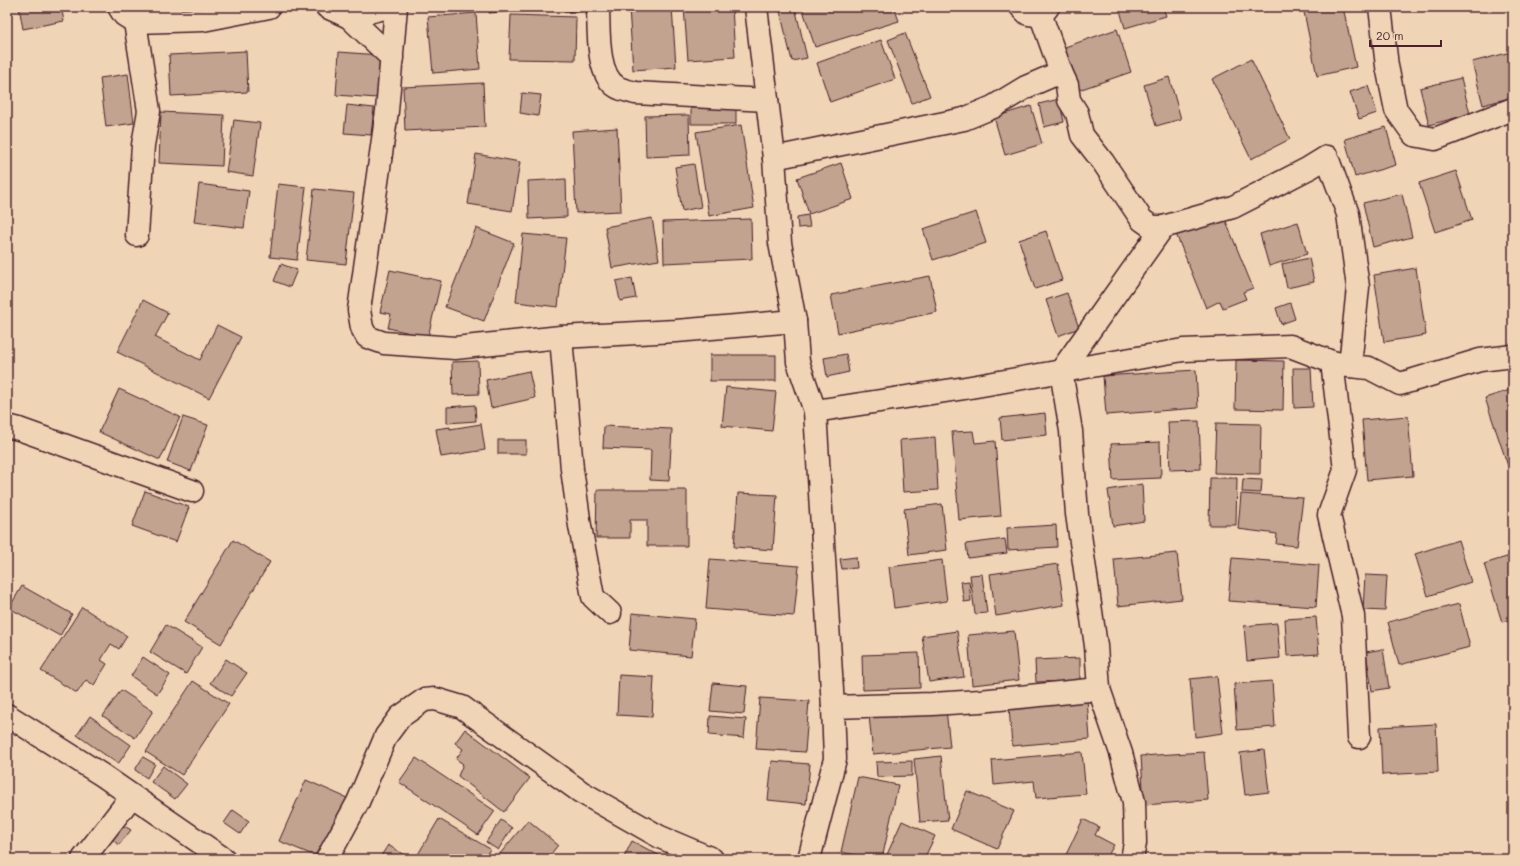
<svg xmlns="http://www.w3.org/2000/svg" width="1520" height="866" viewBox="0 0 1520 866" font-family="Mali,sans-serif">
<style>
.building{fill:#c1a38f;stroke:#4a1f2b}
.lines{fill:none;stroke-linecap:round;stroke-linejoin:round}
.minor-casing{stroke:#4a1f2b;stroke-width:25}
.minor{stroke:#efd5b6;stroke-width:22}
</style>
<rect width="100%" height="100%" fill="#efd5b6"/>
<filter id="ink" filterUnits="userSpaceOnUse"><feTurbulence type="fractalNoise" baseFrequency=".025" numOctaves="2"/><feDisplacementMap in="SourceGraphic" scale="8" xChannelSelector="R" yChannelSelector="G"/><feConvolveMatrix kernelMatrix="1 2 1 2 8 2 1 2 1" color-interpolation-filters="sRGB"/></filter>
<g filter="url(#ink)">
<g class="building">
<path d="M19,7H61L64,21L23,29Z"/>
<path d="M489,7H512V11L489,13Z"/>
<path d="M564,7H589V10L565,12Z"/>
<path d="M629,7H672L676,67L633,70Z"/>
<path d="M684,7H732L735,57L688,60Z"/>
<path d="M779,7H795L807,58L792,61Z"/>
<path d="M802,7H894L899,21L815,47Z"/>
<path d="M1119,7H1163L1166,16L1125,28Z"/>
<path d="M1303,7H1343L1356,67L1317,76Z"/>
<path d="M476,13L480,69L433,73L428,17Z"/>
<path d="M511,15L576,17L575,60L509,59Z"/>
<path d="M1117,29L1131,72L1076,91L1062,48Z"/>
<path d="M905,33L930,96L912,103L888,40Z"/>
<path d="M881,40L895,79L830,102L817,63Z"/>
<path d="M246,51L248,92L171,96L169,55Z"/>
<path d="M339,52L380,55L377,98L336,95Z"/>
<path d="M1511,52L1513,60V97L1483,105L1472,62Z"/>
<path d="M1251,59L1290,139L1251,159L1212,79Z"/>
<path d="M128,74L134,123L106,127L100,78Z"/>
<path d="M1169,77L1181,119L1156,126L1144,85Z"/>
<path d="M1461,78L1470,114L1429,125L1420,88Z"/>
<path d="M483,83L485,127L405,131L403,87Z"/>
<path d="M1368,86L1377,113L1359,119L1350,92Z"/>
<path d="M522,93L541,95L538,116L520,113Z"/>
<path d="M1059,99L1064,122L1044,127L1039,104Z"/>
<path d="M347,105L374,108L371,135L344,133Z"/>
<path d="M1031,106L1042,144L1005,155L994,117Z"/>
<path d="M736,107V124H691V108Z"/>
<path d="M161,112L224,115L222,166L159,163Z"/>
<path d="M689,115L690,155L646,157L645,116Z"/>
<path d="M234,120L260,123L253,176L226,172Z"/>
<path d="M741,125L754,208L709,216L696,132Z"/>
<path d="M1386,127L1396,165L1355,177L1345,139Z"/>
<path d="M617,128L621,211L576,213L572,131Z"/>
<path d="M476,154L520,162L512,211L468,204Z"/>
<path d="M841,163L853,199L809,214L797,178Z"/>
<path d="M694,164L701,207L682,211L675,167Z"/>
<path d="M1456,171L1472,220L1435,232L1419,183Z"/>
<path d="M566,179L567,217L529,219L528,181Z"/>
<path d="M199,184L249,191L244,228L194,222Z"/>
<path d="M278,184L306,187L297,260L270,257Z"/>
<path d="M314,189L354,193L346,264L306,260Z"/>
<path d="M1402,194L1412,237L1373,247L1363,203Z"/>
<path d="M976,212L986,243L933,260L923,229Z"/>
<path d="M1223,214L1253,288L1243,292L1246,299L1223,308L1220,301L1206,308L1176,234Z"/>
<path d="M808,215L810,227L798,228L797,217Z"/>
<path d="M652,218L659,260L612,268L605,227Z"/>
<path d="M751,219L752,259L664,263L663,222Z"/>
<path d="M1298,222L1307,254L1269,266L1260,234Z"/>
<path d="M476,228L514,243L484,321L445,307Z"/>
<path d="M1046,231L1062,280L1035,289L1019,240Z"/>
<path d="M523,234L566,238L558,307L516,302Z"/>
<path d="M1309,258L1314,282L1287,288L1282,264Z"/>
<path d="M281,264L297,270L290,287L274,281Z"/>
<path d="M1416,268L1426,335L1384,342L1374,275Z"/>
<path d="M390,270L441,281L428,337L388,328L391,314L380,312Z"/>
<path d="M930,276L937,312L838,333L831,295Z"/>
<path d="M632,278L636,298L620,301L616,281Z"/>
<path d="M1067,293L1079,328L1058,336L1046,300Z"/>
<path d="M143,300L168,313L155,337L200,360L217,325L241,337L209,398L117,352Z"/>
<path d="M1290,303L1295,319L1281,324L1276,308Z"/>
<path d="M846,354L849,372L827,377L824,358Z"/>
<rect x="710" y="355" width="66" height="26"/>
<path d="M1236,360L1284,361L1283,410L1235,409Z"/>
<path d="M478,361L479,394L453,395L452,362Z"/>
<path d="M1293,368H1311L1313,407L1294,408Z"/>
<path d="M1196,370L1198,408L1106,415L1103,376Z"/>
<path d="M529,371L535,398L491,408L486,380Z"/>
<path d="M726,387L776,392L772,431L722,426Z"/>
<path d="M119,389L180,417L160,460L99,432Z"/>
<path d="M1513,389V478H1512L1485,398Z"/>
<path d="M475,405L476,421L447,423V407Z"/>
<path d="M1045,413L1047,435L1002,440L1000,418Z"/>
<path d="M1408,416L1413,476L1367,480L1362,420Z"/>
<path d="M183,417L208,425L191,471L167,462Z"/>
<path d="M1199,421L1201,469L1170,470L1168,422Z"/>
<path d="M1216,423L1261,424L1260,474L1214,473Z"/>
<path d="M481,424L485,450L441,457L436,429L450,427V429Z"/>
<path d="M604,426L672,429L669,481L650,480L651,450L603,448Z"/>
<path d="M973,431L975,443L995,441L1001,516L959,520L952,432Z"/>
<path d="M935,437L938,490L903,492L900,440Z"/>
<rect x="498" y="440" width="28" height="14"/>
<path d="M1160,442L1161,478L1113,480L1111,444Z"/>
<path d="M1210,478H1237L1236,525H1209Z"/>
<path d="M1243,479L1262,480L1261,493L1242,492Z"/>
<path d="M1142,484L1144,521L1113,526L1108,490Z"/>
<path d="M597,490H687V546H647V520H630V538H596Z"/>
<path d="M145,491L189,507L176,542L132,526Z"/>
<path d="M738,493L777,495L773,550L734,547Z"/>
<path d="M1241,494L1303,498L1297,546L1276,544L1277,534L1238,529Z"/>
<path d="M942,504L947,550L909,555L904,509Z"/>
<path d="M1056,525L1057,547L1008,550L1007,528Z"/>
<path d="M1005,539L1007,553L968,558L966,544Z"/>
<path d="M233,540L270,562L221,644L184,622Z"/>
<path d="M1458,540L1471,582L1428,596L1415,554Z"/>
<path d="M1177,553L1182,599L1118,606L1114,559Z"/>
<path d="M1513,555V619L1502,622L1484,564Z"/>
<path d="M856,557L857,568L842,569L840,559Z"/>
<path d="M1232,558L1319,565L1316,607L1228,601Z"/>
<path d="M710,559L799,566L794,616L706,609Z"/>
<path d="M942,560L947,601L894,608L889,567Z"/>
<path d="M1058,564L1064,605L996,616L990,574Z"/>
<path d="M982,574L987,613L975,614L970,575Z"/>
<path d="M1365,575L1387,576L1385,611L1363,610Z"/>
<path d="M969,581L971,601L964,602L961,582Z"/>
<path d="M22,586L72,614L60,636L9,608Z"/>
<path d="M1459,604L1470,647L1399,665L1388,622Z"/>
<path d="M82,607L127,636L119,649L111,644L101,660L107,664L94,685L86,680L77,693L41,671Z"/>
<path d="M632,613L695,619L691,656L629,650Z"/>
<path d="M1316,617L1319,654L1287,656L1285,619Z"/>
<path d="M1277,623L1280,658L1247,661L1244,626Z"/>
<path d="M166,625L202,647L186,674L150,652Z"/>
<path d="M957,631L964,677L929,682L922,636Z"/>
<path d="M1014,631L1019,680L972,685L968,635Z"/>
<path d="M1383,649L1389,688L1372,691L1366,652Z"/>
<path d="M919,653L920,688L863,690L862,655Z"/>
<path d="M143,657L170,675L157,694L131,676Z"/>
<path d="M1080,658V681L1036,682L1035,660Z"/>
<path d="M226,659L247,673L231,696L210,683Z"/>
<path d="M619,675L654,677L652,717L617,715Z"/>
<path d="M1217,676L1223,733L1195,737L1190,679Z"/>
<path d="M193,681L229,704L182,775L146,752Z"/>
<path d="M1272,681L1275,727L1237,730L1234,684Z"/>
<path d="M713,683L747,686L744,714L710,711Z"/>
<path d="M121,690L153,711L135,738L103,716Z"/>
<path d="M760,698L809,701L805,752L756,749Z"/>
<path d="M1087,699L1090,739L1012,746L1009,707Z"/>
<path d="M946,709L950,747L873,754L869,716Z"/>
<path d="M90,716L131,745L118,764L77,735Z"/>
<path d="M710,716L746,719L744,738L709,735Z"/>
<path d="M1436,724L1438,772L1382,775L1380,727Z"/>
<path d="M465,729L530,778L504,812L458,776L463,764L456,759L463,749L455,743Z"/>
<path d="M1264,750L1269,792L1245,795L1240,753Z"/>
<path d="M1082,752L1086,794L1036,798L1034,781L994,785L992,760Z"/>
<path d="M1204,752L1208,800L1144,805L1141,756Z"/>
<path d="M941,756L948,820L920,822L914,759Z"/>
<path d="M143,757L155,764L147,778L135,770Z"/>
<path d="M416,758L495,811L478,835L399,782Z"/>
<path d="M772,761L810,764L806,804L768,800Z"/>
<path d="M912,761V776L877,777L876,762Z"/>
<path d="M163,766L187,784L175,799L151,782Z"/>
<path d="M858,777L898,785L882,859H875L841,852Z"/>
<path d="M306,780L347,798L320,858L279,841Z"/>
<path d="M967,791L1014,811L997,849L951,829Z"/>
<path d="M233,810L249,821L240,834L224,823Z"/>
<path d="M439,819L490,849L484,859H422L417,856Z"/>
<path d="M1083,819L1099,827L1095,835L1114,845L1106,859H1064Z"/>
<path d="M501,820L512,828L498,850L486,842Z"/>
<path d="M528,820L558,845L547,859H504L499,855Z"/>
<path d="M902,821L935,836L924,859H885Z"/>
<path d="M121,824L131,830L119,845L110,838Z"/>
<path d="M632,841L666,859H623Z"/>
<path d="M388,845L411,859H379Z"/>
</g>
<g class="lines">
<defs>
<g id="minor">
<path d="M119,7L124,15L135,22L203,20L269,7"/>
<path d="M327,7L349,17L392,58"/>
<path d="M396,7L387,111L359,310L362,328L367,337L384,343L455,348L561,337L676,331L795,321"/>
<path d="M598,7C599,29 596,75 617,87C622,90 629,91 635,93L767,100"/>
<path d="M756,7L774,158L780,243L795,321L798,362L815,411L833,707L835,759L809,859"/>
<path d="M1021,7L1028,14L1041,16"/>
<path d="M1380,7L1387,66L1396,110L1414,135L1435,139L1513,109"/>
<path d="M349,17L388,7"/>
<path d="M135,22L149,111L143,145L137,235"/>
<path d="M1061,72L1067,85L1069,100L1077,113L1082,135L1103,162L1142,220L1152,227H1163L1233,207L1309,168L1327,157L1348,214L1358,287L1350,366"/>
<path d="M774,158L964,119L993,107L1026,87L1061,72L1041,16L1048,7"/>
<path d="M561,337L572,469L580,526L593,597L610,613"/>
<path d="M1332,362L1345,470L1329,515L1353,616L1359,737"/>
<path d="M815,411L965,388L1183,350L1290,346L1332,362L1350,366L1369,368L1400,384L1480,360L1513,356"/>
<path d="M7,426L19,429L192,491"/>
<path d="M833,707L932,704L980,701L1099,689"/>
<path d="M7,715L102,775L224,859"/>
<path d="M83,859L132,796"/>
<path d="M327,859L358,802L386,736L400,717L424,700L435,699L462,707L581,792L660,837L712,859"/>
<path d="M1132,859L1135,843L1134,802L1121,753L1099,689L1096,646L1077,514L1071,431L1061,371L1163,227"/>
</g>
</defs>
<use href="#minor" class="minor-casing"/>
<use href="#minor" class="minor"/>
</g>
</g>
<rect width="1520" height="866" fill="none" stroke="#efd5b6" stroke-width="24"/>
<rect x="12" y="12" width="1496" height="842" fill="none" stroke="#4a1f2b" stroke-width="1.5" filter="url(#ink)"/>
<path d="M1370 40v6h71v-6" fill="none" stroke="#4a1f2b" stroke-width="2"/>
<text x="1376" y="40" font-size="12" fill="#4a1f2b" stroke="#efd5b6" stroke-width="3" paint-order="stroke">20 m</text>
</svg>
